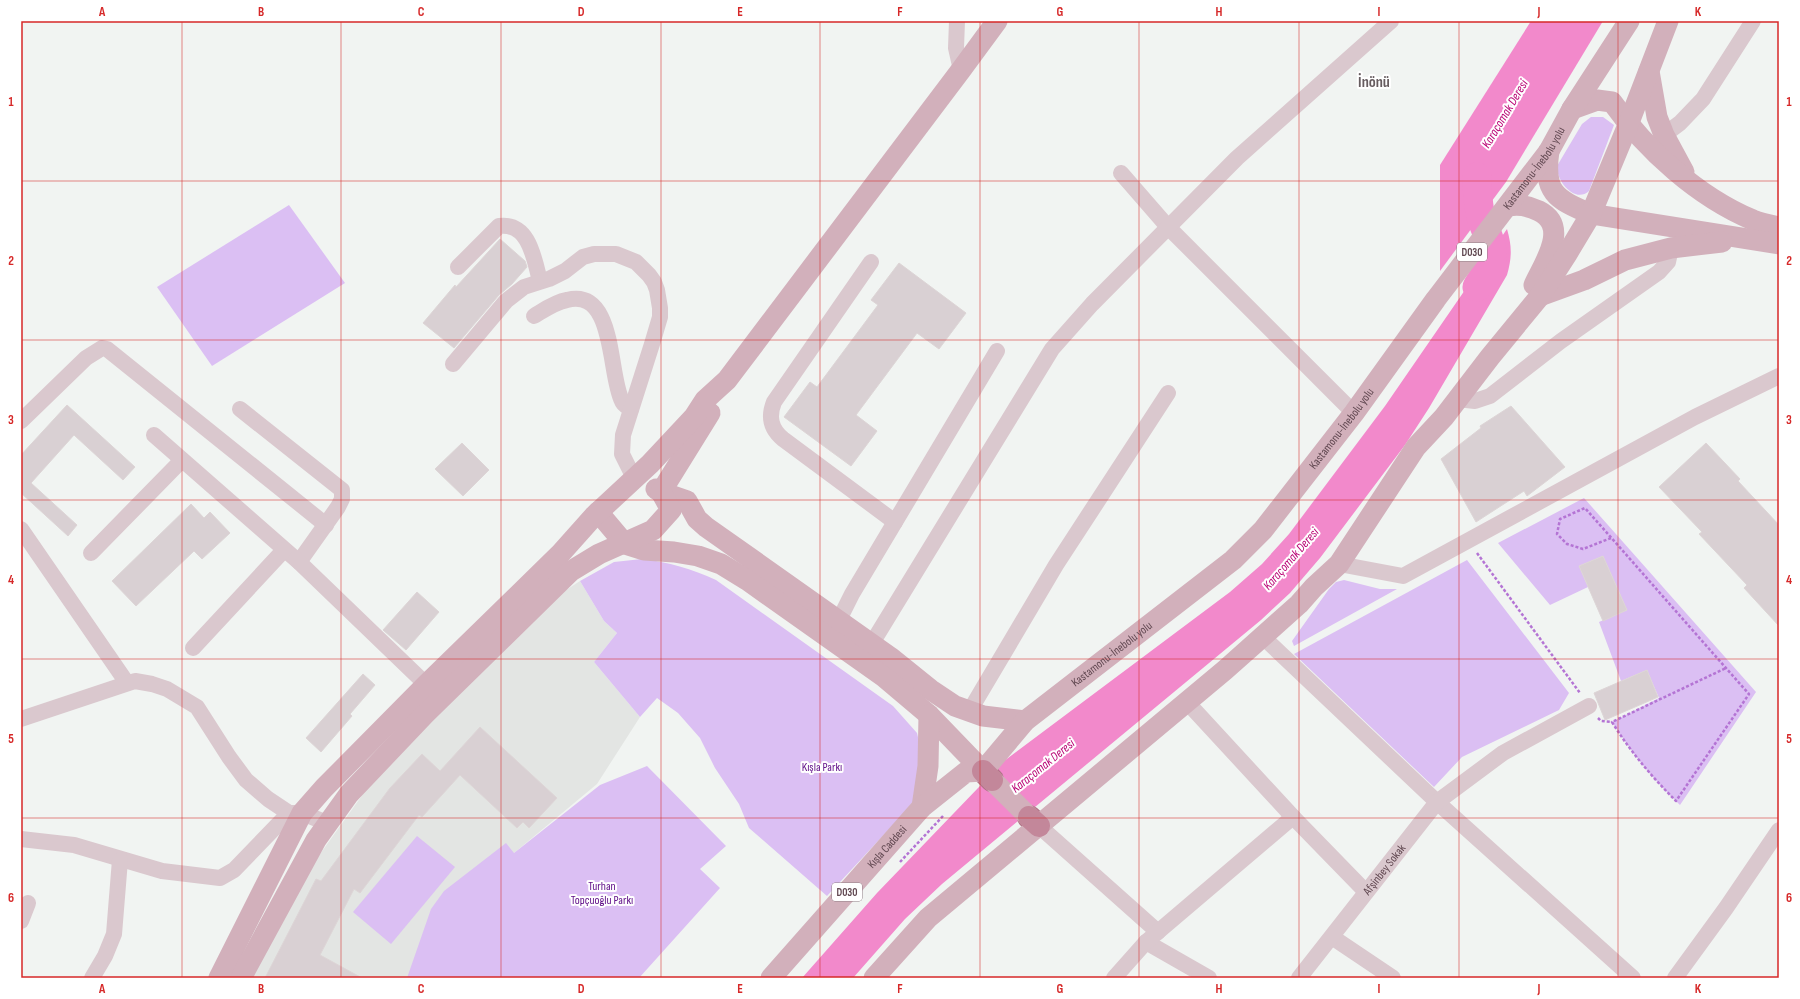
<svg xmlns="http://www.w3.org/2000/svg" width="1800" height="999" viewBox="0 0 1800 999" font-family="'Sofia Sans Condensed',sans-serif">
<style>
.education{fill:#e3e5e3}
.green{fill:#dbbff3}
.water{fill:#f289cb}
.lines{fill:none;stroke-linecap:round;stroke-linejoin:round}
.river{stroke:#f289cb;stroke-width:29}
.building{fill:#d9d0d3;stroke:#ddd5d6}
.highway-casing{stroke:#af7285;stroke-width:24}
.path{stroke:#b474d4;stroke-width:2.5;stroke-dasharray:3 2;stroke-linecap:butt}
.minor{stroke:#dac8ce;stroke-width:16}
.major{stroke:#d2b0bb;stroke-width:21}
.highway{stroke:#c3879a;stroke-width:22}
.grid{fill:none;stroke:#d62828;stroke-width:1;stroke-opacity:0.55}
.labels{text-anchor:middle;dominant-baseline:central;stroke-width:4;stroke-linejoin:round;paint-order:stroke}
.shield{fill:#fff;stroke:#907f85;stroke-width:1}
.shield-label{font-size:11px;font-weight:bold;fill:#614851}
.street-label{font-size:12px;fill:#614851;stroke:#fff}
.park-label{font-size:12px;fill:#611189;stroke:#fff}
.water-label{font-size:13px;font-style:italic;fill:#b90374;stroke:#fff}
.district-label{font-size:16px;font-weight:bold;fill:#675d60;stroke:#fff}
.neatline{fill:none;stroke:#d62828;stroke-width:1.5}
.grid-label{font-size:13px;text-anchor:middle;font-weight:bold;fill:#d62828}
</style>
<rect width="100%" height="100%" fill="#f1f4f2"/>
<path class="education" d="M580,581L604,621L617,633L594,662L640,717L597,784L514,853L422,978H250L310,868L381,769L560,594Z"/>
<g class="green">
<path d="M1591,117H1603L1614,125L1589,191C1575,204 1556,181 1557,166L1582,124Z"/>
<path d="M289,205L345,283L212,366L157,287Z"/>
<path d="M1584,498L1756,692L1680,805C1653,780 1631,752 1612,722L1659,698L1647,670L1621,681L1599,622L1627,610L1603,556L1579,566L1588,587L1550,605L1498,543Z"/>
<path d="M642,559C668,562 692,569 716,580L893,706L917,733L922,754L915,799L904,813L827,896L749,828L739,804L715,768L700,738L678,713L657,698L640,717L594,662L617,633L604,621L580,581L614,562Z"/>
<path d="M1467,560L1569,693L1559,710L1462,757L1434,787L1294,654Z"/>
<path d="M1344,580L1380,589H1397L1294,646L1292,641L1329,589L1336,582Z"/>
<path d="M647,766L726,846L700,869L720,888L639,978H407L431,909L444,891L506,843L514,853L600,785Z"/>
<path d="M417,836L455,867L391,944L353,912Z"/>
</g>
<g class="water">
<path d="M1531,21H1603L1506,182L1440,271V165Z"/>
<path d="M1507,229C1512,246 1512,258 1507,275L1429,408L1405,445L1320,558L1290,593L1261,620L942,884L905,919L853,978H802L877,893L1004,761L1230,592L1262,564L1289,534L1385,406Z"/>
</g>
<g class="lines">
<path class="river" d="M1477,177C1477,191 1478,204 1481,217C1485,230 1494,246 1492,259C1490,269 1482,278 1477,287"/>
</g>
<g class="building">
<path d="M500,239L525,261L527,267L512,284L499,295L454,348L423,323L455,285L456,287Z"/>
<path d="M899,263L966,313L939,349L917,333L856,415L877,431L851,466L784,417L810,382L817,387L878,305L871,300Z"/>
<path d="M67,405L135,467L123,480L74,435L31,483L77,525L68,536L21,493V455Z"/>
<path d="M1511,406L1565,467L1527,496L1524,491L1476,522L1441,459L1481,428L1480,426Z"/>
<path d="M462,443L489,470L463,496L435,469Z"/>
<path d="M1706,443L1740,479L1738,481L1779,525V626L1744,588L1747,585L1699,534L1702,532L1659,487Z"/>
<path d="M191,504L204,518L210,512L230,533L202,559L194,551L136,606L112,581Z"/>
<path d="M1603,556L1627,610L1603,621L1579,566Z"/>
<path d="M417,592L439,612L406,650L383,630Z"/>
<path d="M1647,670L1658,697L1605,720L1594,693Z"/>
<path d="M363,674L375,685L350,714L352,716L321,752L306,738Z"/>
<path d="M480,727L557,798L529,828L523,822L517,828L460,775L422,817L419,815L360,893L354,889L320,955L362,978H265L316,879L321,881L390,788L422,754L440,771Z"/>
</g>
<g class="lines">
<defs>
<g id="highway">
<path d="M983,771L992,780"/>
<path d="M1029,817L1039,826"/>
</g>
</defs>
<use href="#highway" class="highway-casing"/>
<g class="path">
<path d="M1611,538L1583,549L1567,544L1557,534L1560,519L1585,508C1640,570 1694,632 1749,694L1676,801C1651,776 1630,751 1612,722L1726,668"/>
<path d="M1477,553L1580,693"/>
<path d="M1598,718L1601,721L1612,722"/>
<path d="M900,862L943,816"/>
</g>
<g class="minor">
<path d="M957,21L956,48L961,70"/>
<path d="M1664,135L1680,123L1703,99L1753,21"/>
<path d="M1121,173L1168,227L1354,413"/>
<path d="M871,262L774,402C768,417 771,429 783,439L895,522"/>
<path d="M458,267L499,226C529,222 534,258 540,281"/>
<path d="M534,316C544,310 555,302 567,300C616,288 608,374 622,401C623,405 628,407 631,409"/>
<path d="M453,364L506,301L524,287L549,279L565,271L583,257L594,254H616L636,262L649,275L654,282L657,290L660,308V317L652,344L623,435L622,454L634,478"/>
<path d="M1458,399L1475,401L1490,396L1561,341L1659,272L1668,262L1671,248"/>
<path d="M240,409L342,490V499L338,507L299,562"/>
<path d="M21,421L86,358L102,348L107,349L326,525"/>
<path d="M154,435L299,562L434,692"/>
<path d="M21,529L127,683"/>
<path d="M91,553L182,460"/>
<path d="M1339,564L1403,576L1695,417L1779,376"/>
<path d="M838,622L852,594L997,351"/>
<path d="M1263,637L1437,802L1633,978"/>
<path d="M193,648L284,550"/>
<path d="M866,653L1052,349L1092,304L1237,158L1391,21"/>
<path d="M1186,701L1293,817L1366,892"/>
<path d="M969,712L1056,565L1168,393"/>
<path d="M21,719L135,681L152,684L167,689L197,707L229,757L246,780L268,799L289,813"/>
<path d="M1039,826L1158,932"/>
<path d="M21,839L74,845L162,871L220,878L234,870L289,813H302L327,823"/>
<path d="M21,921L28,903"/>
<path d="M1332,937L1393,978"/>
<path d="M1146,942L1209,978"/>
<path d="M92,978L105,956L114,934L120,860"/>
<path d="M1114,978L1146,942L1293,817"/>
<path id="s1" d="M1299,978L1437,802L1503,753L1589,706"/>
<path d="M1675,978L1726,908L1779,830"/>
</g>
<g class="major">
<path d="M1649,71L1657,117L1664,135L1684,172"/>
<path d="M1572,109L1597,100L1612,102C1646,150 1698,197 1753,220C1761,223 1770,225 1779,227"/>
<path d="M1549,151C1543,192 1555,199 1591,214L1779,244"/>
<path d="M1509,206C1520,204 1529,206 1539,211C1570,227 1544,263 1534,285"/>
<path d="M1540,296L1584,280L1625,260L1671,248L1722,242"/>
<path d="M656,489L661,492L687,501L697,519L706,527L890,657L931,690L955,706L983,716L1025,721"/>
<path d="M661,492L710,413"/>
<path d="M598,512L625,544L644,550L674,552L698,556L721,564L747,580L884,677L929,715L983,771"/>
<path id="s2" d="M983,771L1025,721L1233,560L1263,530L1354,413L1436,299L1549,151L1572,109L1629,21"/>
<path d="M992,780L1029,817"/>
<path d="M922,807L928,766L929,715"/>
<path d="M219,978L302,813L324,788L427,684L561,553L594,516L650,464L694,417L705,400L727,380L961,70L997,21"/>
<path d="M241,978L316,840L349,794L425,714L571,571L599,554L653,530L671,510L661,492"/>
<path id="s3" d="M771,978L922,807L966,772L983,771"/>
<path d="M874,978L928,918L1225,670L1299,604L1314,587L1339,564L1416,447L1444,417L1490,357L1540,296L1567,254L1591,214L1628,125L1668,21"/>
</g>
<use href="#highway" class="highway"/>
</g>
<path class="grid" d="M182,21V978M341,21V978M501,21V978M661,21V978M820,21V978M980,21V978M1139,21V978M1299,21V978M1459,21V978M1618,21V978M21,181H1779M21,340H1779M21,500H1779M21,659H1779M21,818H1779"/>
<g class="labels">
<g class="shield">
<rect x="1457" y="243" width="30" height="18" rx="3"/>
<rect x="832" y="883" width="30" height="18" rx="3"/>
</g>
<g class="shield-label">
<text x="1472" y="252">D030</text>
<text x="847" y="892">D030</text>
</g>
<g class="street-label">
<text stroke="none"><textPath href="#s2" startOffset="823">Kastamonu-İnebolu yolu</textPath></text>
<text stroke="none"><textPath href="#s2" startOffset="499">Kastamonu-İnebolu yolu</textPath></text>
<text stroke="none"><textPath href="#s2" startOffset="175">Kastamonu-İnebolu yolu</textPath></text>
<text stroke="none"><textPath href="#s3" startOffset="175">Kışla Caddesi</textPath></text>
<text stroke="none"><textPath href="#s1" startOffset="138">Afşinbey Sokak</textPath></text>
</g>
<g class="park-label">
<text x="822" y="767">Kışla Parkı</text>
<text x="602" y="886">Turhan<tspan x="602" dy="14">Topçuoğlu Parkı</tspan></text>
</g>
<g class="water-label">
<text transform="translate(1505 114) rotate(-59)">Karaçomak Deresi</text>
<text transform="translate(1291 559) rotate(-49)">Karaçomak Deresi</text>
<text transform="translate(1043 766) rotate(-39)">Karaçomak Deresi</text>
</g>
<g class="district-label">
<text x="1374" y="82">İnönü</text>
</g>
</g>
<rect width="1800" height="999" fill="none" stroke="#ffffff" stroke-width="44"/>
<rect x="22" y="22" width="1756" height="955" class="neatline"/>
<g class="grid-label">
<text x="102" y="16">A</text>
<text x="261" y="16">B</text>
<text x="421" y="16">C</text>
<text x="581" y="16">D</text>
<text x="740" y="16">E</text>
<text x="900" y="16">F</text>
<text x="1060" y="16">G</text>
<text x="1219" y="16">H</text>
<text x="1379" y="16">I</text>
<text x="1539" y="16">J</text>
<text x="1698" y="16">K</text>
<text x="11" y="106">1</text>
<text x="1789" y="106">1</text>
<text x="11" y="265">2</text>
<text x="1789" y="265">2</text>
<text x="11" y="424">3</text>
<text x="1789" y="424">3</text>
<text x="11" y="584">4</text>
<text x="1789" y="584">4</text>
<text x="11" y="743">5</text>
<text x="1789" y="743">5</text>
<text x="11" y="902">6</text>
<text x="1789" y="902">6</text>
<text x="102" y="993">A</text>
<text x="261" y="993">B</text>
<text x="421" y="993">C</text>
<text x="581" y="993">D</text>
<text x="740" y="993">E</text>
<text x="900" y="993">F</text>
<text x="1060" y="993">G</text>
<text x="1219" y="993">H</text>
<text x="1379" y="993">I</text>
<text x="1539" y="993">J</text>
<text x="1698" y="993">K</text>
</g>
</svg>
